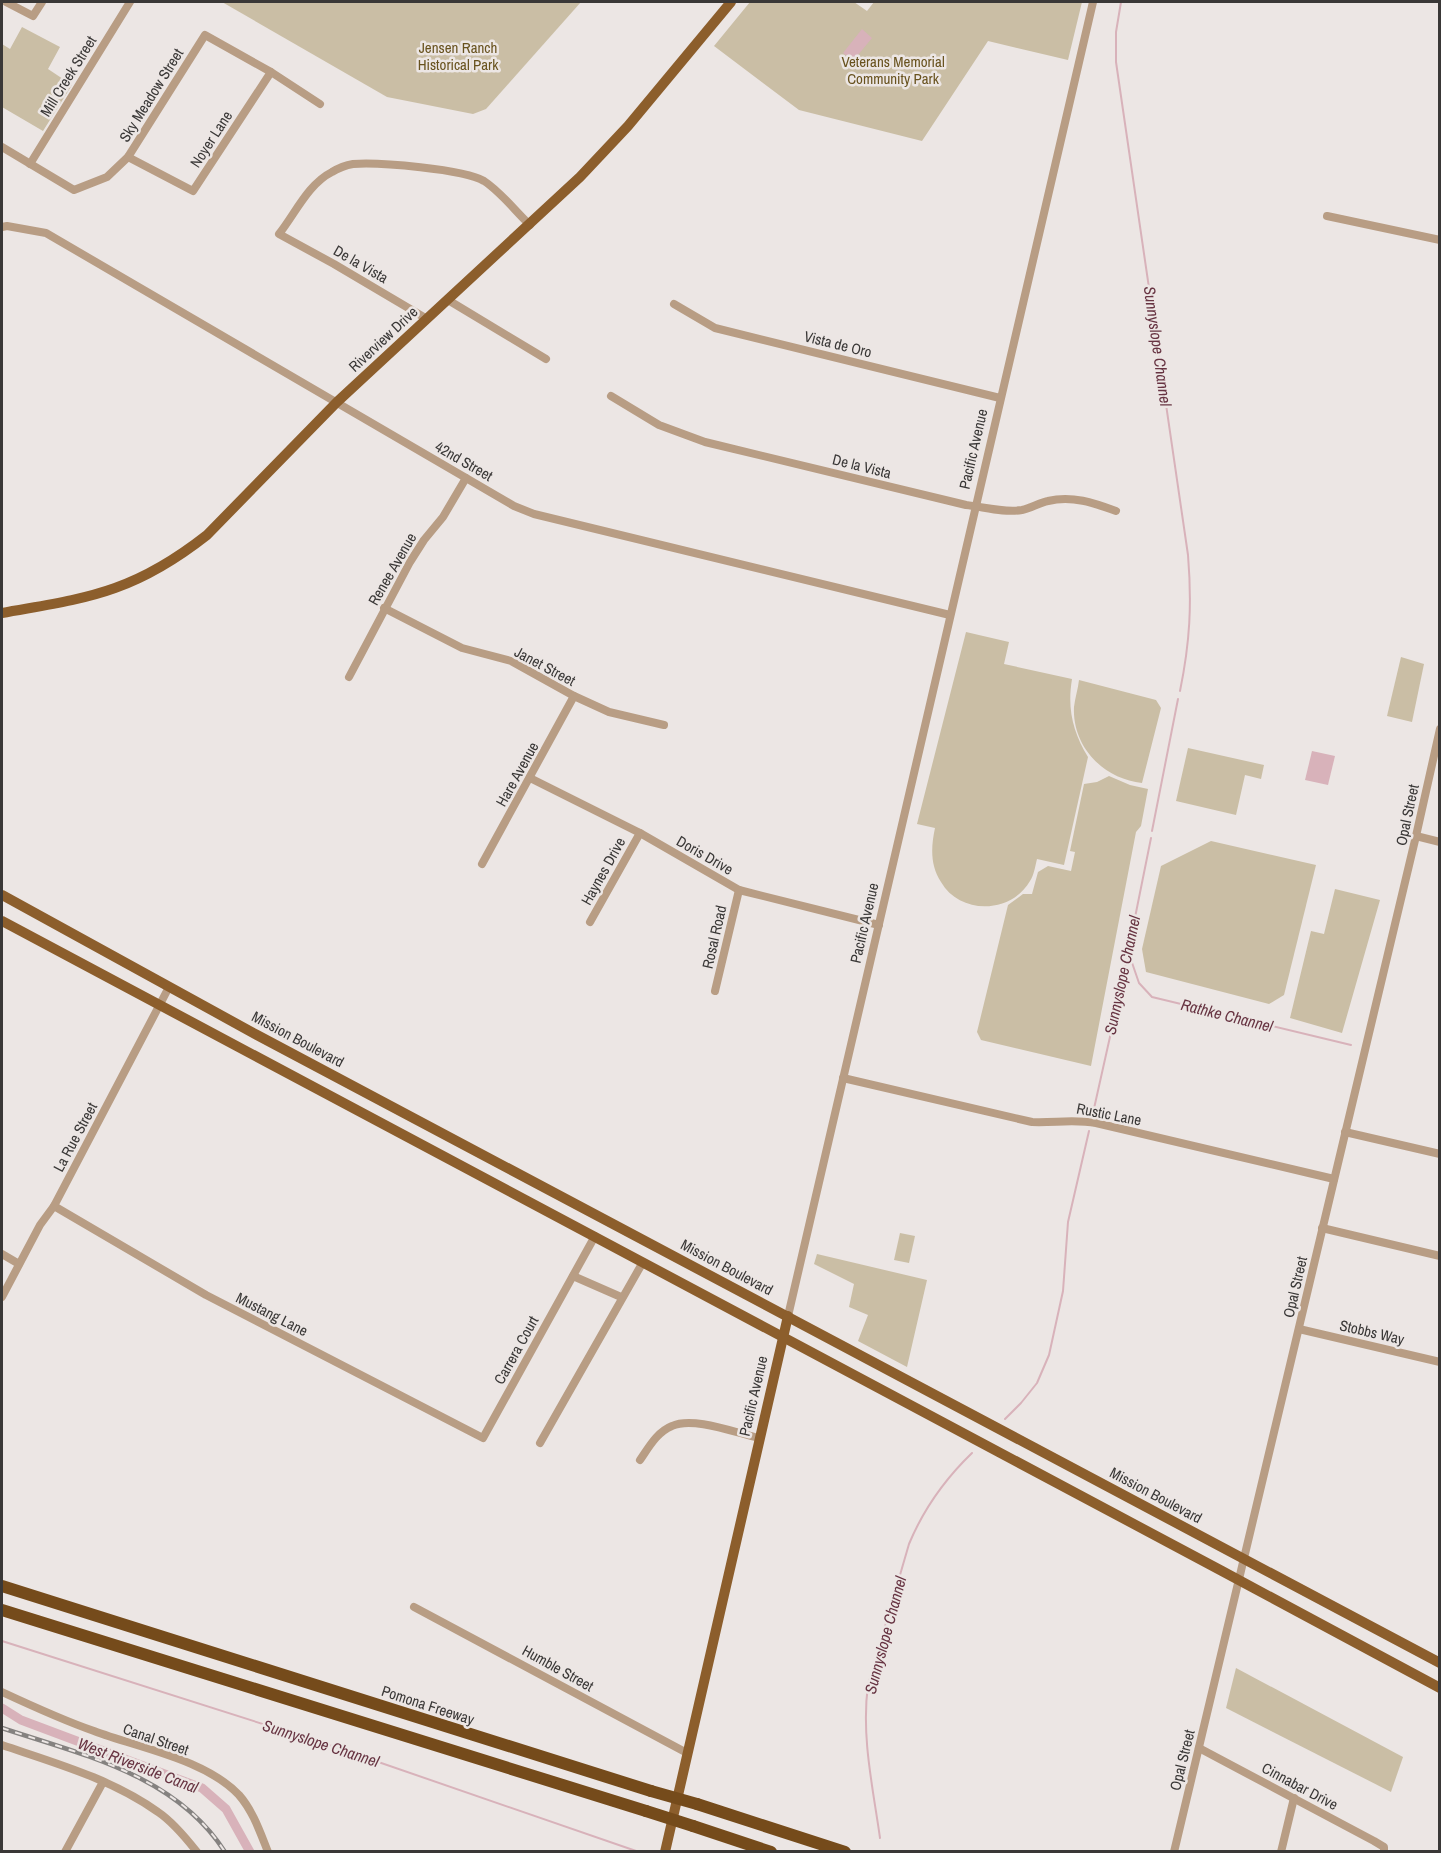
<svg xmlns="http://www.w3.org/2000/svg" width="1441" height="1853" viewBox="0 0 1441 1853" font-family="'Archivo Narrow',sans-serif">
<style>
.green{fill:#cabea5}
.water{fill:#d8b2ba}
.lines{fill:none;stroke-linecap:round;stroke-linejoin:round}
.stream{stroke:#d8b2ba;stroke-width:2}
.canal{stroke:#d8b2ba;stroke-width:9}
.minor{stroke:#b89d84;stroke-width:8}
.major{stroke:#8c5e2c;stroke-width:10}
.highway{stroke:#754b1b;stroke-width:12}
.rail-casing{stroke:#858280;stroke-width:4.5}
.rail{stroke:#ece6e4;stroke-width:2;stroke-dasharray:7;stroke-linecap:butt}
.highway-bridge{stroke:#754b1b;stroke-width:12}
.labels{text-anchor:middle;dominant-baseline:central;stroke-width:5;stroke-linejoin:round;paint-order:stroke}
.park-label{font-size:15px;fill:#68521e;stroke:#ece6e4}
.street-label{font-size:15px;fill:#3a3837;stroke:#ece6e4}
.water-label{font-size:16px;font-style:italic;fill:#673442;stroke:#ece6e4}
</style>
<rect width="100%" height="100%" fill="#ece6e4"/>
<g class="green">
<path d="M222,2H581L486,109L473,114L387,97Z"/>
<path d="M750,2H854L867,11L874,2H1082L1068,60L988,41L922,141L799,110L714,46Z"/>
<path d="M22,27L60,47L48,69L72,85L43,131L2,107V44L10,49Z"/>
<path d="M966,632L1009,642L1004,664L1072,679C1067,709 1073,732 1088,757L1064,865L1037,859C1035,867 1034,875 1030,881C1011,914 960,915 941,882C930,865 931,847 935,828L917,824Z"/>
<path d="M1401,657L1424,664L1412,722L1387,716Z"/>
<path d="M1079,680L1156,700L1161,708L1142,783C1104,779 1072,747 1074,707C1075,698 1078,689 1079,680Z"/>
<path d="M1188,748L1264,765L1261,779L1245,775L1236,815L1176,801Z"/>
<path d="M1109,776L1130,785L1148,789L1141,826L1136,832L1091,1066L981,1040L977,1032L1008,905L1023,894H1032L1038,872L1048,866L1071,871L1075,852L1070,851L1084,784L1097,782Z"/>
<path d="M1211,841L1316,865L1284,995L1269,1004L1146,972L1142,949L1161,866Z"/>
<path d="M1335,889L1380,900L1342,1033L1290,1018L1311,931L1324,934Z"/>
<path d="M900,1233L915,1236L909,1263L894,1260Z"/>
<path d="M817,1254L927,1280L907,1367L858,1341L868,1315L849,1307L854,1284L814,1264Z"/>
<path d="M1236,1668L1403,1757L1391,1792L1226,1708Z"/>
</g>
<g class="water">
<path d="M862,29L872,38L858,55L859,57L854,62L843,53Z"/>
<path d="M1312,751L1335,756L1328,785L1305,780Z"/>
</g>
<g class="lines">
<g class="stream">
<path d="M1121,2L1116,32V62L1188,555C1192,604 1190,642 1180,691"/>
<path d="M1152,831L1178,699"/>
<path d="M1129,954L1139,983L1152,997L1351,1045"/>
<path d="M1093,1113L1120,992L1151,838"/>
<path d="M1005,1419L1021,1403L1037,1383L1049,1355L1063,1291L1068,1222L1089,1131"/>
<path d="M2,1641L332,1746L639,1852"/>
<path d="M880,1838C873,1788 861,1736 868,1685L909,1544C924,1508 944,1480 972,1453"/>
</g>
<path class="canal" d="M2,1708L21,1720L202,1788L226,1809L250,1852"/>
<g class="minor">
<path d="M6,2L33,16L42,2"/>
<path d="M2,147L74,190L107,177L128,157L205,35L271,72L320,104"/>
<path d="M128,157L193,191L271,72"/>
<path d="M30,164L130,2"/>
<path d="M1327,216L1440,240"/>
<path d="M2,227L7,226L46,233L514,506L534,514L950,615"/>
<path d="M448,300L546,359"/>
<path d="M674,304L715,328L1000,398"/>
<path d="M427,319L334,264L279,234C295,214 308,184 332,172C337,169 347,165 353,164C378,162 464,169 484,181C501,192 515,211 530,225"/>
<path d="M611,396L659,425L705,442L966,505C984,507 1004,513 1022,510C1031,508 1039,503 1048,501C1072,495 1094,503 1116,511"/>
<path d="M384,608L462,648L511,661L574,696L609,712L664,725"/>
<path d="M349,677L410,562L424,540L443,517L466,478"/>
<path d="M530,778L640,833L739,890L879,925"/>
<path d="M1416,836L1440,842"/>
<path d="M482,864L574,696"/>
<path d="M590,922L640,833"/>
<path d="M715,991L739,890"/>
<path d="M843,1078L1032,1122C1054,1123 1074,1119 1096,1123L1334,1179"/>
<path d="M1345,1132L1440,1154"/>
<path d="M54,1206L206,1295L483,1438L595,1236"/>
<path d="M1322,1228L1440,1256"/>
<path d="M2,1254L19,1264"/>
<path d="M573,1276L621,1297"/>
<path d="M2,1297L40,1225L54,1206L169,987"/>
<path d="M788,1316L1093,2"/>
<path d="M1299,1329L1440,1362"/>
<path d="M540,1443L643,1262"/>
<path d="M640,1460C649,1447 657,1432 672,1426C693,1416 736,1433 759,1438"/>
<path d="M414,1607L687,1753"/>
<path d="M2,1692C32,1706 62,1720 94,1731C139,1748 205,1759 239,1795C253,1811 260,1832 268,1852"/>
<path d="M2,1745C55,1763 112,1779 158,1812C173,1822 186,1838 197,1852"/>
<path d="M1199,1748L1374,1841L1384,1847V1852"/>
<path d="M65,1852L103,1782"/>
<path d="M1174,1852L1416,836L1440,729"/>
<path d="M1281,1852L1294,1798"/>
</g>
<g class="major">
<path d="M2,613C39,606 79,601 115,588C149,576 179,557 207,535L337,402L580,177L628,126L731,2"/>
<path d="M2,895L257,1035L1440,1663"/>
<path d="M2,921L1222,1571L1440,1688"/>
<path d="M665,1852L788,1316"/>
</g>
<g class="highway">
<path d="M2,1586L651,1791"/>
<path d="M2,1610L646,1811"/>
<path d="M697,1804L845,1852"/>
<path d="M693,1826L771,1852"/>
</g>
<defs>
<path id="rail" d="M2,1728C83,1755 176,1775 225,1852"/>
</defs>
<use href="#rail" class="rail-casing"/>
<use href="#rail" class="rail"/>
<g class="highway-bridge">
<path d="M651,1791L697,1804"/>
<path d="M646,1811L693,1826"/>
</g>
</g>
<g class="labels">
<g class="park-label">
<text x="458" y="47">Jensen Ranch<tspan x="458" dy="17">Historical Park</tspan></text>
<text x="893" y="61">Veterans Memorial<tspan x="893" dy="17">Community Park</tspan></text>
</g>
<g class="street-label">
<text transform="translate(68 76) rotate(-58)">Mill Creek Street</text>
<text transform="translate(151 95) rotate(-58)">Sky Meadow Street</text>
<text transform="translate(211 139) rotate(-57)">Noyer Lane</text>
<text transform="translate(361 264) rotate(30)">De la Vista</text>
<text transform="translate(383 339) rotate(-43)">Riverview Drive</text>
<text transform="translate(838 344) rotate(14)">Vista de Oro</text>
<text transform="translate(973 449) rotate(-77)">Pacific Avenue</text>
<text transform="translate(464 461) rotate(30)">42nd Street</text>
<text transform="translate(862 466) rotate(14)">De la Vista</text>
<text transform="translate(392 569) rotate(-60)">Renee Avenue</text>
<text transform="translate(545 666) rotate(28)">Janet Street</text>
<text transform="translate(517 774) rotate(-61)">Hare Avenue</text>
<text transform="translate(1407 815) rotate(-78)">Opal Street</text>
<text transform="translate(705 855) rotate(30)">Doris Drive</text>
<text transform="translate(603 871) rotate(-61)">Haynes Drive</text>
<text transform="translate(864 923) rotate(-77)">Pacific Avenue</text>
<text transform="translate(714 937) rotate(-77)">Rosal Road</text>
<text transform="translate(298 1039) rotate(28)">Mission Boulevard</text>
<text transform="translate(1109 1114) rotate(11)">Rustic Lane</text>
<text transform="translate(75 1137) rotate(-62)">La Rue Street</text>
<text transform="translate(727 1267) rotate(28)">Mission Boulevard</text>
<text transform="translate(1295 1287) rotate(-77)">Opal Street</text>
<text transform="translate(272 1314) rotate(27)">Mustang Lane</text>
<text transform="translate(1372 1332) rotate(13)">Stobbs Way</text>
<text transform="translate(516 1350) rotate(-61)">Carrera Court</text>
<text transform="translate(753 1396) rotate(-77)">Pacific Avenue</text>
<text transform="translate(1156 1495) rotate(28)">Mission Boulevard</text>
<text transform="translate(558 1668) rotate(29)">Humble Street</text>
<text transform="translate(428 1705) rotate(18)">Pomona Freeway</text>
<text transform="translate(156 1739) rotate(19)">Canal Street</text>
<text transform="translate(1182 1760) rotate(-76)">Opal Street</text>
<text transform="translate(1300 1786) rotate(28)">Cinnabar Drive</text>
</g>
<g class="water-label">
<text transform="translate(1158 346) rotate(82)">Sunnyslope Channel</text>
<text transform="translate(1122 975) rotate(-78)">Sunnyslope Channel</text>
<text transform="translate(1227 1015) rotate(14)">Rathke Channel</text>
<text transform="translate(885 1635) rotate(-75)">Sunnyslope Channel</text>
<text transform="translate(321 1743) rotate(18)">Sunnyslope Channel</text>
<text transform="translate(138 1765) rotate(21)">West Riverside Canal</text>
</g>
</g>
<rect width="1441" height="1853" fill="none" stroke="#3a3837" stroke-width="6"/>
</svg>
